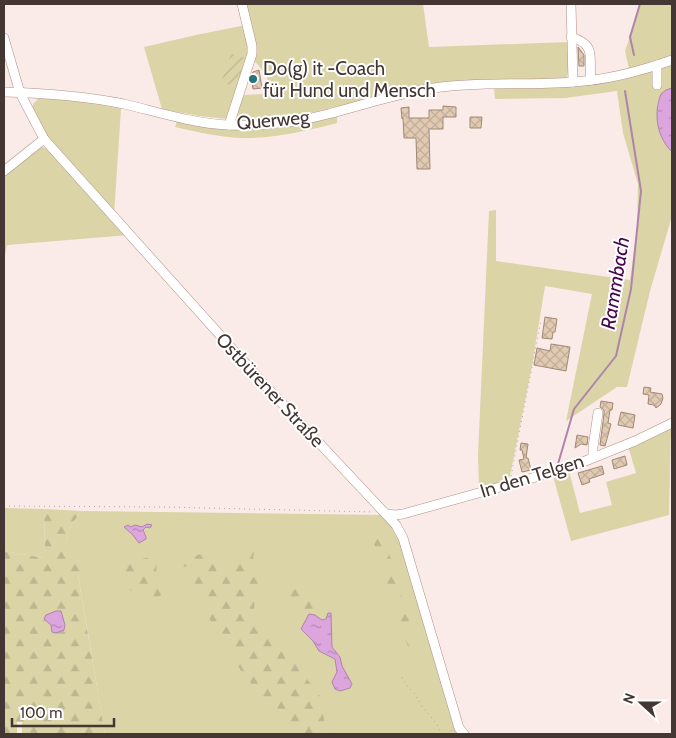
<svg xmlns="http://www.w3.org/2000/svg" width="676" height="738" viewBox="0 0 676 738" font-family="Cabin,sans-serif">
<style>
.grass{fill:#dad4a7}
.forest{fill:url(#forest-firs)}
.garden{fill:url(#garden-furrows)}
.water{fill:url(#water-ripples);stroke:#ae84aa}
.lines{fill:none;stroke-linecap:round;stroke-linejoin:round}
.stream{stroke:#ae84aa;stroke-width:2}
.building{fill:url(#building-cross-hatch);stroke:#a08a74}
.minor-casing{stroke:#b29189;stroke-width:10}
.path{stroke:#b2a4a0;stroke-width:1;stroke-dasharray:1 4;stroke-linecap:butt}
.minor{stroke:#fff;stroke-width:9}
.poi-dot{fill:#287279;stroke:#fff;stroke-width:2}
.labels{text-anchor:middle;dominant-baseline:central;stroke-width:4;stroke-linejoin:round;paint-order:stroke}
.poi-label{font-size:19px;fill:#443632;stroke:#fff;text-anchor:start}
.street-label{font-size:19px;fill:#443632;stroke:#fff}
.water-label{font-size:20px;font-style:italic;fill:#47034c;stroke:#fff}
</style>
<defs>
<pattern id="forest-firs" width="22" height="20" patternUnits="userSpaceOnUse" patternTransform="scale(1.25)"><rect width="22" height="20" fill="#dad4a7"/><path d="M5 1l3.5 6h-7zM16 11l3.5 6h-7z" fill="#bcb790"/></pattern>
<pattern id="garden-furrows" width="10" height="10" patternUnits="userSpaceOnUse" patternTransform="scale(1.25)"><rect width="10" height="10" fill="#dad4a7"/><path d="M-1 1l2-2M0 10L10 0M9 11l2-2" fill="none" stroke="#bcb790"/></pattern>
<pattern id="water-ripples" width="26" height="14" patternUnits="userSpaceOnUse" patternTransform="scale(1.25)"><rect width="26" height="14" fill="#dca5de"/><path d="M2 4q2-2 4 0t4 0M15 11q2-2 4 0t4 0" fill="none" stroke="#b487b5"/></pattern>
<pattern id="building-cross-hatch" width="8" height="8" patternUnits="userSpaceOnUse" patternTransform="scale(1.25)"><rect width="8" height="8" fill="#e1cab2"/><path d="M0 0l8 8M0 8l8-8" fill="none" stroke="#c2ae9a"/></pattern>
</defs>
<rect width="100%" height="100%" fill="#faebe8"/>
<g class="grass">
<path d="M246,4H423L429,47L569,42V69L566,79C522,80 476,77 433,84C386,91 342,108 295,116C275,119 255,120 234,120L240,95L269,94L267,76L254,60L255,39Z"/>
<path d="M641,4H672V55L629,69L625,51Z"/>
<path d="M246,25L250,59L222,83L239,87L227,119L199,116L162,109L144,47L196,35Z"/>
<path d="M672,65V216L650,291L627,387H617L566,421L592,294L545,286L532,366L510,476L505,481L479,489L478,455L489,211L496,210V261L630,280L637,231L638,184L623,133L617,91L565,98L495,99L494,88L576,87L621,80Z"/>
<path d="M39,98L81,101L121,109L114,215L54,147L32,111L33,104Z"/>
<path d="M337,117V123C306,131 276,138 245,138C222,138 198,132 175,127L177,121L234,130L274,129Z"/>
<path d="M36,147L51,148L129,235L7,245L4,261V174Z"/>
<path d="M671,429L669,515L571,541L553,476L569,471L580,513L612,505L606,482L636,473L628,446Z"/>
<path d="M4,508L44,509L45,558L4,551Z"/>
<path d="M82,511L384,515L396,531L429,631L458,734H105L78,575L85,566L65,545L71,525Z"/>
</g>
<g class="forest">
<path d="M44,509L82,511L71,525L65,545L80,553L85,567L78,576L105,734H22V722H17V734H4V551L45,558Z"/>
<path d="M373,522L387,546L418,650L410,653L375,546L365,525Z"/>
<path d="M254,552L251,576L268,584V586L255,589L254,612L266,625L320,696L325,725L334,734H289L288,719L266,704L258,690L246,679L209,618L199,591L191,583L195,571L191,567L174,566L173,560L195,556L204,553L218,566L235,565L242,554Z"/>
<path d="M158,555L156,573L169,586L157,599L140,597L121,584L115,571L120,564Z"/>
<path d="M291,583L321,613L304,611L275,588Z"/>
</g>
<path class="garden" d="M231,54L250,59L239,87L221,83Z"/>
<g class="water">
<path d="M672,88V152C657,137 653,114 661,94L666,90Z"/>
<path d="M147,524L152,525L150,528L146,527L143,530L146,537V539L139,543L132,534L124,527L128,525L131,527L135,525L142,527Z"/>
<path d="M56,611H61L65,625L64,630L56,633L52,632L51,625L44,619L46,615Z"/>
<path d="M328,613H331L332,647L340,657L342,666L352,684L350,688L340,691L335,689L332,682L337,672L335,659L319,651L313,641L301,629L309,614L315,615L322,620L326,619Z"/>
</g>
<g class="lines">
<g class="stream">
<path d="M634,55L630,37L640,4"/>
<path d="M558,464L574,409L616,356L631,289L641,191L625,91"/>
</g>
</g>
<g class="building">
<path d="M578,47L584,55V66H579Z"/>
<path d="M259,70L262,88L253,89L251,77L253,72Z"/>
<path d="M443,106L456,107V117H443V129H429L430,169H417L416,138H404L403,118L402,119L401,108L409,107V118H429V110H443Z"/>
<path d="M470,117H482L481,128H470Z"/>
<path d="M545,317L557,319L555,332H553L552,339L542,338Z"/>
<path d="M551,344L570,347L566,371L534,365L537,348L550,351Z"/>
<path d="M644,387L651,388L650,392L662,394L663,398L661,404L656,408L654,405L648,404L649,395L643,394Z"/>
<path d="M601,401L613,403L612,410H610L608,423L611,424L605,446L600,445L604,414V410L600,407Z"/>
<path d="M621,412L635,415L633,428L618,425Z"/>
<path d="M577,435L588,437L587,445L581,444L575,448Z"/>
<path d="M521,443L528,444L526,458H528L531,470L522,472L519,460L524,459L522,450H520Z"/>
<path d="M625,456L627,465L614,469L612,460Z"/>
<path d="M602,466L604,474L589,479L590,482L582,485L578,473Z"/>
</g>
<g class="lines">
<defs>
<g id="minor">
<path d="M571,4L573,82"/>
<path d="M571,37C598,45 588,59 591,80"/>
<path d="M4,38L20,93L44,139L262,382L396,525L403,538L459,728L464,734"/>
<path d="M657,65V85"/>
<path d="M4,92C44,93 84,96 124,104C158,112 192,123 227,125C261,126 295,123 328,114C363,105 398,93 434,88C480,81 527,86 573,82C607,80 641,71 672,60"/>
<path d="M229,125L252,54V46L242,4"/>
<path d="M4,171L44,139"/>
<path d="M593,457V447L598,413"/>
<path d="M387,514L395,515L403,514L568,468L635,441L672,423"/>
</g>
</defs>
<use href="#minor" class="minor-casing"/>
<g class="path">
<path d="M511,476L541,320"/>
<path d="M4,506L164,507L373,512"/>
<path d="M402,677L408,687L415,694L422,707L433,719L442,734"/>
<path d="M451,730L452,734"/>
</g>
<use href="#minor" class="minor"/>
</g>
<circle class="poi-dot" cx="253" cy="79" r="5"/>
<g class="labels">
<g class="poi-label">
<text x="263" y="68">Do(g) it -Coach<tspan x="263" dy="22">für Hund und Mensch</tspan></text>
</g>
<g class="street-label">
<text transform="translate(273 120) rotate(-5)">Querweg</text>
<text transform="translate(270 390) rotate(47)">Ostbürener Straße</text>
<text transform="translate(532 476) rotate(-17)">In den Telgen</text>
</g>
<g class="water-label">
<text transform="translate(615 283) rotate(-81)">Rammbach</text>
</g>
</g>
<rect width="676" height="738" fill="none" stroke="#443632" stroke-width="10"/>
<g transform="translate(641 703) rotate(291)" stroke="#ffffff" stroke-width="4" paint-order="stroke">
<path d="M0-4L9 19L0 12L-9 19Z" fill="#443632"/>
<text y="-8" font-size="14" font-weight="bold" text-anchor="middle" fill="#443632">N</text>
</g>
<path d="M12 718v8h102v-8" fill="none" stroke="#443632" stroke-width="2.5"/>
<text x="20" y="718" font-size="15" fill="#443632" stroke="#ffffff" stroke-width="4" paint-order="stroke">100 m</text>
</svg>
